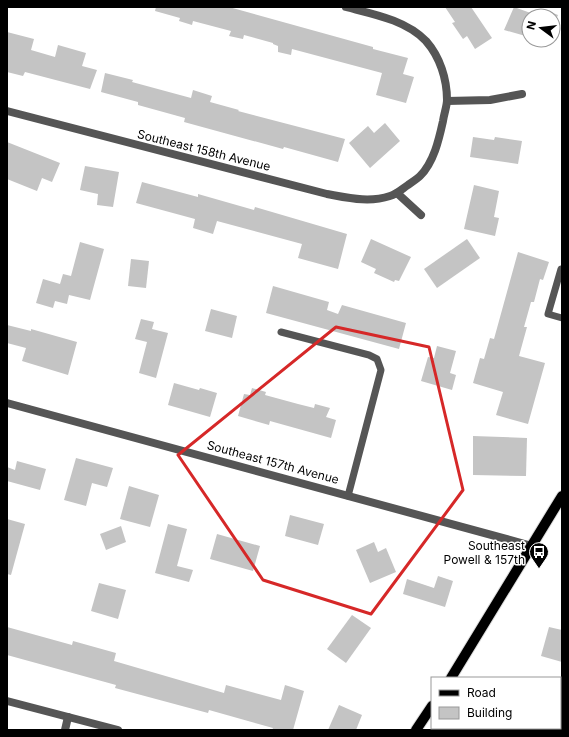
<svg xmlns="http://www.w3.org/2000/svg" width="569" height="737" viewBox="0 0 569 737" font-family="Inter,sans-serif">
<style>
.building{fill:#c4c4c4}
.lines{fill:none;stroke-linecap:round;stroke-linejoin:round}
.primary-casing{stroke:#dbdbdb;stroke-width:12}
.service{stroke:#555;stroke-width:7}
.minor{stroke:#555;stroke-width:8}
.primary{stroke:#000;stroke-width:10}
.marked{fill:none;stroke:#d62828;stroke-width:3;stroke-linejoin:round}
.labels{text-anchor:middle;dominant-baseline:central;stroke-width:3;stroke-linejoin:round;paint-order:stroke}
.street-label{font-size:12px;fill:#000;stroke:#fff}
.poi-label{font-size:12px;fill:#000;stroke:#fff;text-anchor:end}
</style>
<rect width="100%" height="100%" fill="#fff"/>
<g class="building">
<path d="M156,7H229L373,47V49L408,58L403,74L414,77L406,103L376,95L382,73L292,49L291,55L278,52V46L273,44V43L244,35L243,39L229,36L231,31L193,21L192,25L179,21L180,18L155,11Z"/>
<path d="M445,7H471L492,38L475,49L467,36L463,39L452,23L455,22Z"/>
<path d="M514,7L539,16H529V37L504,30Z"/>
<path d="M543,9L558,15L555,22L557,23L553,33V16H540Z"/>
<path d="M7,32L34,39L31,50L55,57L58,45L86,53L82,66L97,70L90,89L25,72L23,76L7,72Z"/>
<path d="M105,73L133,80L132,82L191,98L193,90L212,96L210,102L239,110L238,111L345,139L338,162L284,147L283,149L184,122L185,118L138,105V102L101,92Z"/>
<path d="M385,123L400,141L370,168L349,143L368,126L374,133Z"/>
<path d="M473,137L494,140L495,137L522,141L518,164L470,157Z"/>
<path d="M7,142L60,163L52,182L42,178L37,191L7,179Z"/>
<path d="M85,166L119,172L113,207L97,205L98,194L80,190Z"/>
<path d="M142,182L198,197V194L254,210L255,207L347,234L338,269L298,258L302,244L217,221L213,234L193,228L195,219L136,203Z"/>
<path d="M474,185L499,191L494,217L499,218L495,236L464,229Z"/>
<path d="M371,239L411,257L399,281L395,280L394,282L374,273L376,269L361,262Z"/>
<path d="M467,239L480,258L437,288L424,269Z"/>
<path d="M80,242L104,249L90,300L69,295L67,304L55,301L53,308L36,303L43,279L60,284L63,274L71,276Z"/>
<path d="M518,252L549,262L543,280L540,279L534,302H531L524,327H527L519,356L545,363L528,424L496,415L503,392L473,383L480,358L484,359L490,338L494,339Z"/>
<path d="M131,259L149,261L146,288L128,286Z"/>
<path d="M273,286L329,302L327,310L338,314L342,305L406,323L399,349L266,313Z"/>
<path d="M211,309L237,316L232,338L205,331Z"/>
<path d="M141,319L154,322L152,329L168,333L156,378L139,373L147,342L135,339Z"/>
<path d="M7,325L31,331V329L77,342L68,375L22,361L26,348L7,343Z"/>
<path d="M437,346L456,351L450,373L456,375L452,390L421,381L428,357L434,358Z"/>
<path d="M174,383L199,390L200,388L217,393L210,417L168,405Z"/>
<path d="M252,388L266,392L265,395L298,404L314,408L315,404L330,408L326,417L336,420L331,438L270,421L269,425L238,416L244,394L250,395Z"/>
<path d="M473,436L527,438L526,476L473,475Z"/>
<path d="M76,458L113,468L107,487L92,483L86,506L64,500Z"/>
<path d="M17,461L46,469L40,490L7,481V467L15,470Z"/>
<path d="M129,486L159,495L150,527L120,519Z"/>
<path d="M290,515L324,524L318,545L285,536Z"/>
<path d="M7,519L25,524L11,575L7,574Z"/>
<path d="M168,524L187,529L177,566L193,570L189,582L155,573Z"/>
<path d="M121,526L126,542L106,550L100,534Z"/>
<path d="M217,534L260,546L253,571L210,559Z"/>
<path d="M374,542L378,552L386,548L396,572L370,583L356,550Z"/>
<path d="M438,576L453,581L445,607L403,594L407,579L434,588Z"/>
<path d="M99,583L126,590L118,619L91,611Z"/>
<path d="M352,615L371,628L346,663L327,649Z"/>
<path d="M7,627L72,645L73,641L116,653L114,661L224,693L226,685L281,700L285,685L304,691L293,730H272L273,728L209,710L208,713L115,688L116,685L7,655Z"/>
<path d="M549,627L562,630V662L541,656Z"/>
<path d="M339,705L362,715L356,730H328Z"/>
</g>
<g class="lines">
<defs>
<g id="primary">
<path d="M451,678L562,496"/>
<path d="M416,730L432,706"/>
</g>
</defs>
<use href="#primary" class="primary-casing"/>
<g class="service">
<path d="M561,269L548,314L562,318"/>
<path d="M281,332L369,355L377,359L381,370L348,496"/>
</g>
<g class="minor">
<path d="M447,101L490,100L522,94"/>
<path d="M7,111L327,194C349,198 369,203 390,196C397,194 402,189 408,185C412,182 417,179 420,176C434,162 439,139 443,121C444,114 447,106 447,100C447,79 440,57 426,41C406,20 373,14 346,7"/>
<path d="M397,193L421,215"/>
<path d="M7,403L532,546"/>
<path d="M7,701L118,730"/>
<path d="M65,730L68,717"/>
</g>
<use href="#primary" class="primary"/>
</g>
<path class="marked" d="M336,327L429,347L463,490L371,614L263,580L178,455Z"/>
<defs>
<symbol id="bus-pin" viewBox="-11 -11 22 30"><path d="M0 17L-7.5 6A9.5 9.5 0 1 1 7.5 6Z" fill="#000" stroke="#fff"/><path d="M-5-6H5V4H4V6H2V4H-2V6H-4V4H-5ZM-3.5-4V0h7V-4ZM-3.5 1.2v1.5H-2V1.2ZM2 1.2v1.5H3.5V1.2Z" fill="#fff"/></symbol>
</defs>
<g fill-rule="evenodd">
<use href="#bus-pin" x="528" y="541" width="22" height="30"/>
</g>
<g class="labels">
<g class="street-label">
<text transform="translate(204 150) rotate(14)">Southeast 158th Avenue</text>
<text transform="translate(273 462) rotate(15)">Southeast 157th Avenue</text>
</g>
<g class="poi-label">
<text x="525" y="545">Southeast<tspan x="525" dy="14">Powell &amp; 157th</tspan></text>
</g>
</g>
<rect width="569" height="737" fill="none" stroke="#000000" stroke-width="16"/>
<rect x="431" y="677" width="130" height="52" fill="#ffffff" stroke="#999999"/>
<rect x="439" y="690" width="20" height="6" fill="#000000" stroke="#999999"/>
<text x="467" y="697" font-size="12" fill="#000000">Road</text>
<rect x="439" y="707" width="20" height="12" fill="#c4c4c4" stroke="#999999"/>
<text x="467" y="717" font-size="12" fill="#000000">Building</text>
<g transform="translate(541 28) rotate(285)"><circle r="19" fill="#ffffff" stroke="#999999"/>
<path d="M0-3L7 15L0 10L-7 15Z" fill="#000000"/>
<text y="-6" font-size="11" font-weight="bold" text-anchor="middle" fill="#000000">N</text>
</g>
</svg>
